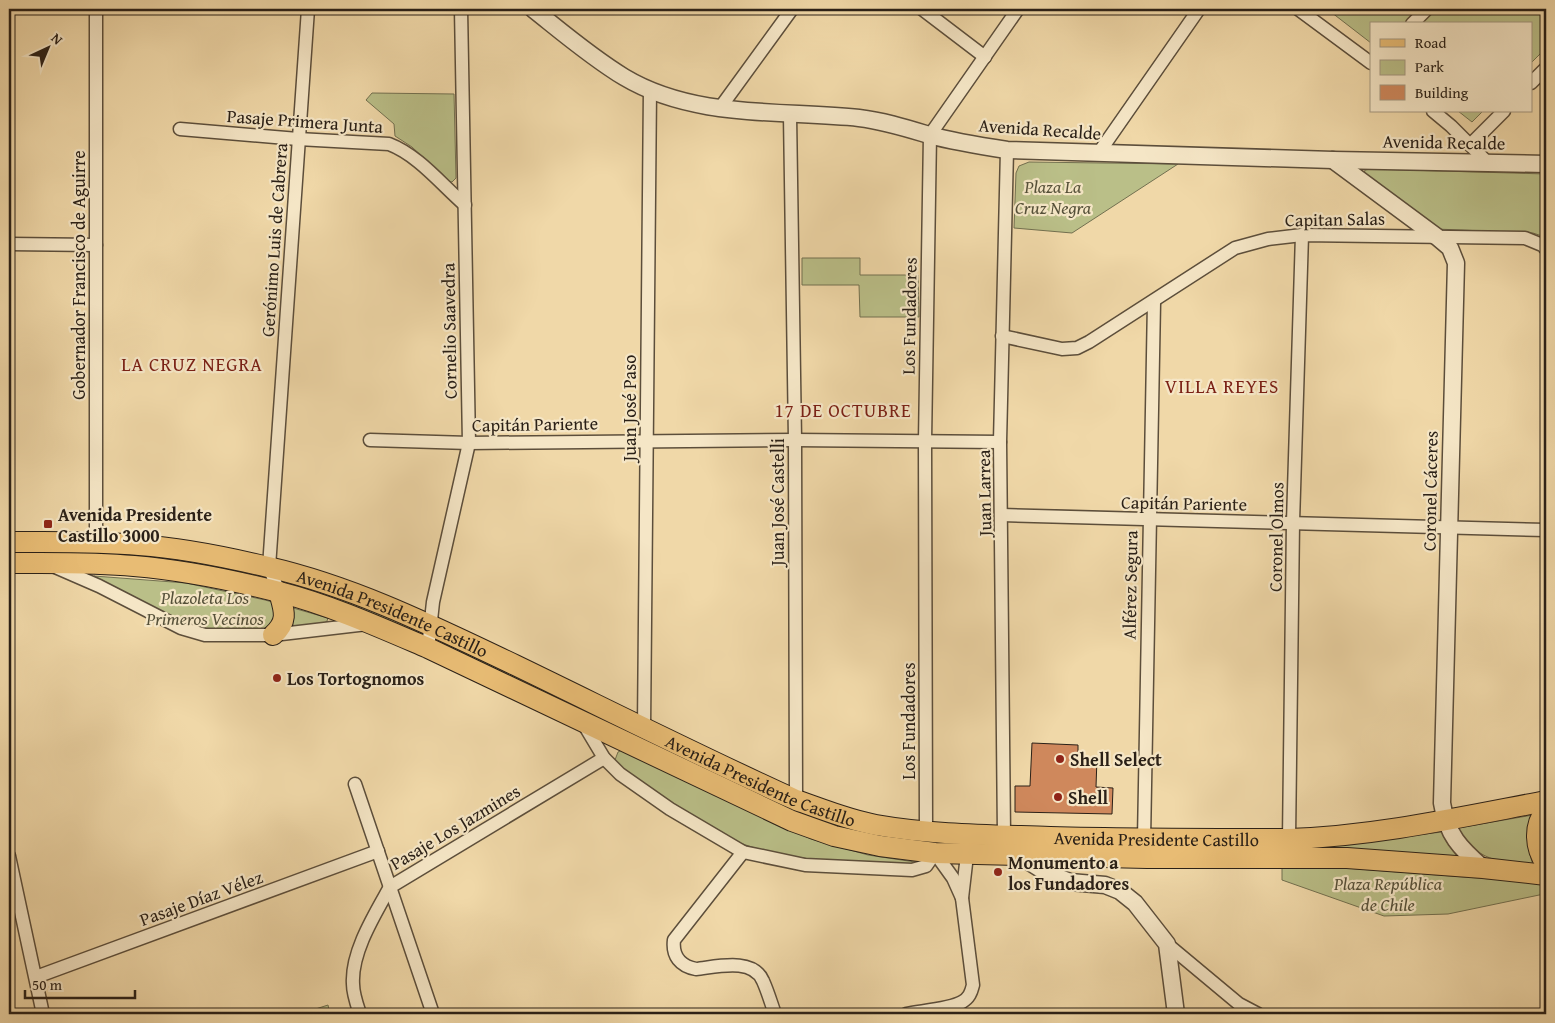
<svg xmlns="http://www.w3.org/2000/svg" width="1555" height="1023" viewBox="0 0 1555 1023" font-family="'Gentium Book Plus',serif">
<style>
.green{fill:#babf88;stroke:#727050}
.building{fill:#cf885c;stroke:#2a2017}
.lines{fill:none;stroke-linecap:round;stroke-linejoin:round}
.minor-casing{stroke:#5c4e3b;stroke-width:15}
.tertiary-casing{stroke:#5c4e3b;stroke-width:19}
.primary-casing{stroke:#2a2017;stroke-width:22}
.minor{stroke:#f5e6c6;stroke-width:12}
.tertiary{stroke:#f5e6c6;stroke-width:16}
.primary{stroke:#e8bc74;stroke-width:20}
.poi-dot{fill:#8f2418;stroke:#f5e6c6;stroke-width:2}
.labels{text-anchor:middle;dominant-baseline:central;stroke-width:4.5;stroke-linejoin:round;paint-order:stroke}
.street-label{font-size:18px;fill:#2a2017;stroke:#f5e6c6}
.park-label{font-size:18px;font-style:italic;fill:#555039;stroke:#f5e6c6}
.poi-label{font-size:18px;font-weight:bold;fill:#2a2017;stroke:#f5e6c6;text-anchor:start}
.neighbourhood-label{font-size:19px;letter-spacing:1px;fill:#7a1f14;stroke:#f5e6c6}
</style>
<rect width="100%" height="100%" fill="#f0d8a8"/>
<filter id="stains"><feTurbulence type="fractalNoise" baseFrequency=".004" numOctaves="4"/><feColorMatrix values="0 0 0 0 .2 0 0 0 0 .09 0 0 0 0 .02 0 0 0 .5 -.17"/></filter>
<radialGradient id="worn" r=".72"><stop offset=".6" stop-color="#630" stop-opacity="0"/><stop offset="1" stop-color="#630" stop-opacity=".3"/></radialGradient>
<g class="green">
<path d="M1327,9H1546V48L1531,63V24H1371V43Z"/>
<path d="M372,93L454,94L456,178L452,182L448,181L412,147L395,136L394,124L366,100Z"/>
<path d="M1458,111H1483L1472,122Z"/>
<path d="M1029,162L1178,164L1072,233L1014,228L1016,173L1019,166Z"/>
<path d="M1371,169L1546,174V239L1542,236L1533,233L1436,229L1364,174L1365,170Z"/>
<path d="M802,258H860V275H918L919,317H860L859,285H802Z"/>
<path d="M9,550L136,553L260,575L264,580L9,555Z"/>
<path d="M94,576L186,583L265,600L272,602L277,618L266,629L238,630L202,628L183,622Z"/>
<path d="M290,583C334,595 376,611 417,630V634L291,588Z"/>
<path d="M293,608L328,618L327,621L323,624L290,628Z"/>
<path d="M443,642L821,819L1318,847L1442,832L1446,841L1457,856L945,847L883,840L820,822L777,805L443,645Z"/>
<path d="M622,750L811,839L868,855L915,862L918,865C861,863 794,863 740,843C729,839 718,831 707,824C677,807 649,788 620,768L615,760L618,752Z"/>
<path d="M1533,815C1525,833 1527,846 1533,865C1499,862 1476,861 1458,828Z"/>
<path d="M1282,867L1345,868L1544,883V894L1448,914L1384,916L1282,880Z"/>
<path d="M328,1005L330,1014H300Z"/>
</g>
<path class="building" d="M1032,743L1078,745V757L1097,758L1096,787L1113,788L1112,814L1015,812V786H1030Z"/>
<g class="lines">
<defs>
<g id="minor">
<path d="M96,9V542"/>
<path d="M922,9L985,57"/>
<path d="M1298,9L1371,63"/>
<path d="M1412,24L1427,9"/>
<path d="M1531,83L1546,68"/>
<path d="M720,108L792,9"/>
<path d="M1433,111L1451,126L1488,163"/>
<path d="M790,115L795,440L796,800"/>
<path d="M180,129L298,139L389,144C418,155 441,184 465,205"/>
<path d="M1471,144L1504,111"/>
<path d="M1098,154L1199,9"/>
<path d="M9,244L96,245"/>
<path d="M1002,336L1062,349L1077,348L1089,342L1235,248L1268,239L1302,235L1525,238L1542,245L1546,249"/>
<path d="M370,440L469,443L795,440L1000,442"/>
<path d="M1002,515L1546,530"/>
<path d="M53,566L99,586L181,628L205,635H273L367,624"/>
<path d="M279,592L269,567L308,9"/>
<path d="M428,648L433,602L469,443L461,9"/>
<path d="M583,723L604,758L620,774L670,809L743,852L805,865L912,870L926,866L935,853L953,878L962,898"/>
<path d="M644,727L650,89"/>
<path d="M355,784L433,1014"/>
<path d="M926,831L925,441L930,135L1018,9"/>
<path d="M1004,836L1000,442L1007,150"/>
<path d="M1144,839L1154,302"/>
<path d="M1289,839L1293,522L1302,235"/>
<path d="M743,852L674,940C672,956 680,966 696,969C716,967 753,957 763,981C768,992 771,1003 775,1014"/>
<path d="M9,856L43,1014"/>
<path d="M1167,944L1239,1004L1258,1014"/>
<path d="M36,977L378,851"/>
<path d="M360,1014C357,1005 353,994 353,984C351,952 375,914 390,887L604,758"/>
<path d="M906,1014C920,1011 950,1009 962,1002C969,998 971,993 973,985L962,898L967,855"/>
</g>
<g id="tertiary">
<path d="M533,9C562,32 591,57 624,77C694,119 781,110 859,118C884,121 906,128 929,135C955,142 981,146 1007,150L1333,160L1546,164"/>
<path d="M1333,160L1437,237L1450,248L1456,263L1442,803C1447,835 1460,848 1483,868"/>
<path d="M1020,856L1047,873L1070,882L1105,885L1120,891L1135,903L1167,944L1176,1014"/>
</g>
<g id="primary">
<path id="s1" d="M9,542C52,542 96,541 139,545C182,548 226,557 268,567C355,587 435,627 515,665C608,710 701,757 796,800C822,809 848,820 876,825C933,835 992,835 1050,837C1129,839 1209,839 1289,839C1376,836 1461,817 1546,801"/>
<path d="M9,563C50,563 93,562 134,566C182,570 232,580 279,592C330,605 379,627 428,648L792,821L834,836L880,846L935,853L1147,858H1347L1483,868L1546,875"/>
<path d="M273,635C289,621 284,610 279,592"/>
<path d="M1546,810C1533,826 1535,848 1546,864"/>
</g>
</defs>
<use href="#minor" class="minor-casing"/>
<use href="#tertiary" class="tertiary-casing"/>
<use href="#primary" class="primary-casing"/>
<use href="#minor" class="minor"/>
<use href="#tertiary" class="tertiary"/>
<use href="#primary" class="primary"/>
</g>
<g class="poi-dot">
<rect x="43" y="519" width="10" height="10" rx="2.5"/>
<circle cx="277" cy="678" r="5"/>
<circle cx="1060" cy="759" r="5"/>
<circle cx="1058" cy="797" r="5"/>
<circle cx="998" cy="872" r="5"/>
</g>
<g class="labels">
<g class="street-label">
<text transform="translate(305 121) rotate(4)">Pasaje Primera Junta</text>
<text transform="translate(1040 129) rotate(4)">Avenida Recalde</text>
<text transform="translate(1444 142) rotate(1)">Avenida Recalde</text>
<text transform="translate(1335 219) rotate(-1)">Capitan Salas</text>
<text transform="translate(274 240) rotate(-86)">Gerónimo Luis de Cabrera</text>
<text transform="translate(78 275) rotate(-90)">Gobernador Francisco de Aguirre</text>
<text transform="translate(909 316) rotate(-89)">Los Fundadores</text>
<text transform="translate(449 331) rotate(-91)">Cornelio Saavedra</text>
<text transform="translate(629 408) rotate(-90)">Juan José Paso</text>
<text transform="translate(535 424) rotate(-1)">Capitán Pariente</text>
<text transform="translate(1430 491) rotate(-89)">Coronel Cáceres</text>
<text transform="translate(984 493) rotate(-91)">Juan Larrea</text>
<text transform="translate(777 502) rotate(-90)">Juan José Castelli</text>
<text transform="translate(1184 503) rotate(1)">Capitán Pariente</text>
<text transform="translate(1276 537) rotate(-89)">Coronel Olmos</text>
<text transform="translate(1130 585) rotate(-89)">Alférez Segura</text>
<text stroke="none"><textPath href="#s1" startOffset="394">Avenida Presidente Castillo</textPath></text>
<text transform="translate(908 721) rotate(-90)">Los Fundadores</text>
<text stroke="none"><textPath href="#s1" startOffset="799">Avenida Presidente Castillo</textPath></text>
<text transform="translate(455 827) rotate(-31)">Pasaje Los Jazmines</text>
<text stroke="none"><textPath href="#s1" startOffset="1204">Avenida Presidente Castillo</textPath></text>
<text transform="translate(201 898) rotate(-20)">Pasaje Díaz Vélez</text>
</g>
<g class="park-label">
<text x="1053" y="186">Plaza La<tspan x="1053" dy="21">Cruz Negra</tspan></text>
<text x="205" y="597">Plazoleta Los<tspan x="205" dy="21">Primeros Vecinos</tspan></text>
<text x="1388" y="883">Plaza República<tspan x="1388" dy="21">de Chile</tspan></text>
</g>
<g class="poi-label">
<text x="58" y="514">Avenida Presidente<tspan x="58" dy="21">Castillo 3000</tspan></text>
<text x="287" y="678">Los Tortognomos</text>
<text x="1070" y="759">Shell Select</text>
<text x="1068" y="797">Shell</text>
<text x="1008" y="862">Monumento a<tspan x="1008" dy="21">los Fundadores</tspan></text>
</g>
<g class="neighbourhood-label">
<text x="192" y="364">LA CRUZ NEGRA</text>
<text x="1222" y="386">VILLA REYES</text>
<text x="843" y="410">17 DE OCTUBRE</text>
</g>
</g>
<rect width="1555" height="1023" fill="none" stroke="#f0d8a8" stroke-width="30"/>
<rect x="10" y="10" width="1535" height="1003" fill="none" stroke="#2a2017" stroke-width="2.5"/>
<rect x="15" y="15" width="1525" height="993" fill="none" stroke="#2a2017"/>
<rect x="1370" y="22" width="162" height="90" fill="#f5e6c6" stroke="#a49780"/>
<rect x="1380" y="39" width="25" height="8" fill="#e8bc74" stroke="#a49780"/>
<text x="1415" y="48" font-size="15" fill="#2a2017">Road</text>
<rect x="1380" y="60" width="25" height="15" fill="#babf88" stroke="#a49780"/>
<text x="1415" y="72" font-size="15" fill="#2a2017">Park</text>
<rect x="1380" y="85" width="25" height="15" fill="#cf885c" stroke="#a49780"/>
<text x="1415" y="98" font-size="15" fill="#2a2017">Building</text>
<g transform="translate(48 48) rotate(44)" stroke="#f5e6c6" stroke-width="4" paint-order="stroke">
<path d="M0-4L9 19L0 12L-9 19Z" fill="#2a2017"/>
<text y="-8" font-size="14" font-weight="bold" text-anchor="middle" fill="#2a2017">N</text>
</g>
<path d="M25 990v8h110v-8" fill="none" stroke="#2a2017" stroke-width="2.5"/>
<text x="32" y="990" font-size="15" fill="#2a2017" stroke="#f5e6c6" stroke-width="4" paint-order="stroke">50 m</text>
<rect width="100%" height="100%" filter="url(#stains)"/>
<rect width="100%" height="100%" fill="url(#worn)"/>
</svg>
